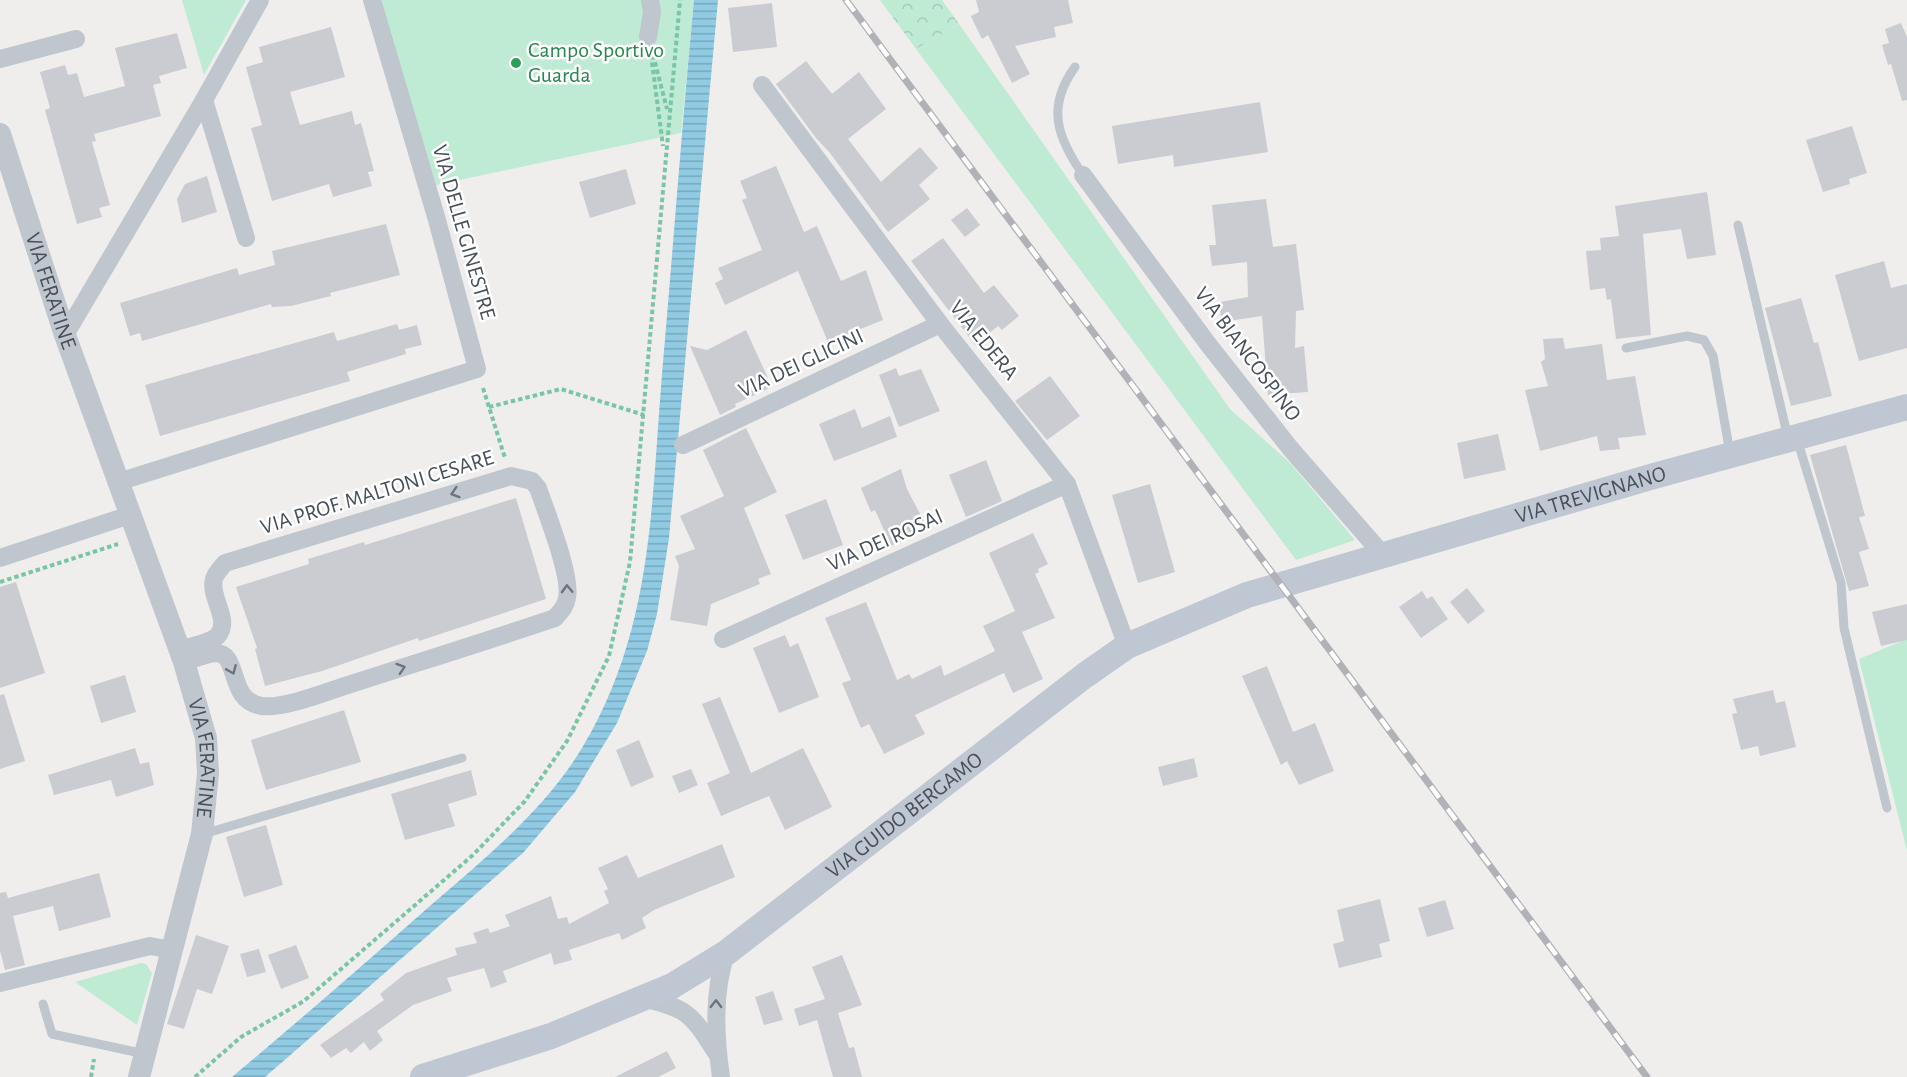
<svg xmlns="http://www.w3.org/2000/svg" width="1907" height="1077" viewBox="0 0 1907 1077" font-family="'Alegreya Sans',sans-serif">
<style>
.green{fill:#bfead3}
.forest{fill:url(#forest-crowns)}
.water{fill:url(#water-rules)}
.building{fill:#caccd2}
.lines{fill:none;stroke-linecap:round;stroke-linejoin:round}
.path{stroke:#7ac5a6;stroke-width:4;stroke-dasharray:4.5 3;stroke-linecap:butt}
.service{stroke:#bfc6ce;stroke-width:9}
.minor{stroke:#bfc6ce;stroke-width:18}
.tertiary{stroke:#bfc6ce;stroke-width:22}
.secondary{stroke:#bfc7d3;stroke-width:26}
.rail-casing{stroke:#b0b2b7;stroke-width:7}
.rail{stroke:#fff;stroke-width:4.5;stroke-dasharray:14;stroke-linecap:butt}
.oneway{stroke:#6b737c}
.leisure-dot{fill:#2e9e5b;stroke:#fff;stroke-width:2}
.labels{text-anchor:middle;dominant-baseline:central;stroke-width:5;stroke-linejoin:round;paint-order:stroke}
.leisure-label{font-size:22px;fill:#27864d;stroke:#fff;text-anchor:start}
.street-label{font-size:22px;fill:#474f59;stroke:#fff}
</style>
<defs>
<pattern id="forest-crowns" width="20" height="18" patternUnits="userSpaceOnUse" patternTransform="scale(1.5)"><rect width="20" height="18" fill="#bfead3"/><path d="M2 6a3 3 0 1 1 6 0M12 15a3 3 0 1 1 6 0" fill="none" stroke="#a6cab7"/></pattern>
<pattern id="water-rules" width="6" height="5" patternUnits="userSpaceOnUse" patternTransform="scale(1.5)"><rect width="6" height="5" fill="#90cbe3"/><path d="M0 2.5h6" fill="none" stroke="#77a7bb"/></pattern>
</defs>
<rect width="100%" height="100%" fill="#f0eeed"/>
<g class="green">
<path d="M182,0H246L204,75Z"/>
<path d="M379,0H694L681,133L436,185Z"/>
<path d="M959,24L1230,409L1291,464L1355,540L1296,560L916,49Z"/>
<path d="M1907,639V851L1859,659Z"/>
<path d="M141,963L146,964L152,973L137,1025L75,982Z"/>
</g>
<path class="forest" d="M880,0H942L959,24L916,49Z"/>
<path class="water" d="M694,0H718L669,538L657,614L647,651L617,723L575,792L523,853L265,1077H232C299,1021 365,963 431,905C485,858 544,811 582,748C653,630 651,507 662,374C673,249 682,124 694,0Z"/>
<g class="building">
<path d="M976,0H1068L1073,23L1054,27L1056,37L1015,46L1030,74L1012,83L988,35L982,39L974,23L971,16L979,12Z"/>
<path d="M772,3L777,47L733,52L728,8Z"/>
<path d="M1901,23L1907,37V100L1902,101L1891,64L1888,65L1882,45L1889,43L1885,29Z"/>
<path d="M331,27L345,77L290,92L300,125L352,111L355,125L361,123L374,171L368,172L372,186L333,197L329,184L272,201L251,128L262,125L246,67L263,62L259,47Z"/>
<path d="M177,33L187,68L159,76L161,83L153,85L161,116L94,134L96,141L92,142L110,205L99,208L102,217L77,224L45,110L50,108L40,72L65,65L68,75L77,73L84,97L125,86L115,48Z"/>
<path d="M806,61L832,94L859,72L886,109L848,139L881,182L920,147L938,168L919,185L930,199L888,232L830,153L816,138L776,84Z"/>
<path d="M1260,102L1268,152L1174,167L1173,155L1118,164L1112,126Z"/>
<path d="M1852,126L1867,173L1849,179L1850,184L1823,192L1806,140Z"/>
<path d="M776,166L804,232L817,226L841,281L866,270L883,320L828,342L798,271L725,305L715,283L723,279L718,268L762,250L742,200L747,198L740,181Z"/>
<path d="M626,169L636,204L590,218L579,182Z"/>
<path d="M207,176L217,212L182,223L177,199L185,184Z"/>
<path d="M1707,192L1716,255L1687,259L1681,229L1643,234L1651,335L1616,339L1611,299L1607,300L1605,288L1590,290L1586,251L1601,250L1600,238L1619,236L1615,206Z"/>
<path d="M1266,199L1273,247L1296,244L1304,310L1296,311L1295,348L1304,346L1308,392L1268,395L1262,316L1221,322L1220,302L1248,297L1247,262L1212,266L1209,245H1216L1212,205Z"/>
<path d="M967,208L980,225L965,237L951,220Z"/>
<path d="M386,224L400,275L330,293L331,296L291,306L272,307L271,304L142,341L140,333L130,336L120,303L237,268L239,275L275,265L272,251Z"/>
<path d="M943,238L984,293L994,285L1019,316L1002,330L998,326L975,345L911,261Z"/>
<path d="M1884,261L1891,288L1907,284V348L1859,361L1835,275Z"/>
<path d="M1801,298L1814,343L1818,342L1832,396L1791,406L1765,308Z"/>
<path d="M397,324L399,330L417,325L422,345L405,349L406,354L347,372L350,381L160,436L145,385L334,332L337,341Z"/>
<path d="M746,330L772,387L735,404L736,407L720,415L690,346L707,350Z"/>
<path d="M1563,338L1565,349L1602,344L1607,380L1635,376L1646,435L1618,438L1620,449L1600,451L1597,436L1540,451L1525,390L1548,386L1541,362L1545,359L1543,339Z"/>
<path d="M896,368L899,376L921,369L940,411L899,427L879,375Z"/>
<path d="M1050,376L1080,416L1047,440L1015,401Z"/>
<path d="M855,409L862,428L890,416L897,437L834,461L819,424Z"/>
<path d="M746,428L777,492L744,508L771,574L758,579L760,584L711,604L707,626L670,620L679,566L675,556L695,549L680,516L724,496L703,450Z"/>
<path d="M1498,434L1506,470L1464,479L1457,443Z"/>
<path d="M1846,445L1865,516L1859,517L1869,549L1859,552L1869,586L1849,591L1810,455Z"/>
<path d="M986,460L1002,501L966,517L949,475Z"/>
<path d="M901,469L907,489L928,529L891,546L875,510L871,512L861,488Z"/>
<path d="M1150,484L1175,572L1138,583L1112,495Z"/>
<path d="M516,498L546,599L419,641L418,638L322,671L265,686L255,649L257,648L236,587L309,564L308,559L364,542L365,545Z"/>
<path d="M826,499L843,545L803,560L785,515Z"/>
<path d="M1033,533L1048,564L1038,569L1039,572L1035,574L1055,618L1022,632L1043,679L1013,693L1004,673L915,715L925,734L884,754L869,724L861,728L842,683L851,680L825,618L866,602L897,680L909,674L912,679L941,665L944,676L995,651L983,626L1015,611L989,553Z"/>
<path d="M16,582L45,673L0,688V587Z"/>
<path d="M1467,588L1485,611L1468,624L1450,602Z"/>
<path d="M1422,591L1427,599L1432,596L1448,619L1421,638L1399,607Z"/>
<path d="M1907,604V640L1881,646L1872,612Z"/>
<path d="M785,635L790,647L798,643L819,697L779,713L753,648Z"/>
<path d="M1267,666L1293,732L1315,723L1334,771L1299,785L1287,761L1281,765L1242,676Z"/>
<path d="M125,675L136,712L101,723L90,686Z"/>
<path d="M1773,690L1776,703L1785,701L1796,747L1760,756L1758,746L1741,750L1732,714L1737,713L1733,699Z"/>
<path d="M4,694L25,761L0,769V695Z"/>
<path d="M720,697L751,773L803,748L832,807L785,830L769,796L721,816L707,783L730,773L702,704Z"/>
<path d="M344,710L361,762L266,790L251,740Z"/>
<path d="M639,740L654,777L631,787L616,750Z"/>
<path d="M135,748L140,764L149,762L154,785L116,797L111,780L54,795L48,775Z"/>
<path d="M1194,758L1198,777L1163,786L1158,767Z"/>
<path d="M691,769L698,785L679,793L672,776Z"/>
<path d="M471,770L477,795L448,804L455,826L405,840L391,794Z"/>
<path d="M266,825L283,885L244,897L226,837Z"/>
<path d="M722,844L735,877L654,910L642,918L646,928L622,940L619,933L569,950L572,960L554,965L551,953L503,971L507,982L491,988L484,968L447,978L452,991L413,1005L377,1031L383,1040L370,1051L364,1042L351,1053L346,1048L331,1058L320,1045L384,1000L380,994L406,973L457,955L455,948L477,943L473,933L488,928L490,933L510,926L505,915L551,896L558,919L567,917L569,924L609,903L604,891L608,889L598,868L627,855L638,878Z"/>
<path d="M99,873L111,917L59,931L53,906L13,916L25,965L5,970L0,951V893L6,892L8,898Z"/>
<path d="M1380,899L1390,941L1379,944L1382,957L1339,968L1333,944L1344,941L1337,910Z"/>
<path d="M1445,900L1454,929L1427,937L1418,908Z"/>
<path d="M196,935L229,946L212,994L197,989L184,1029L167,1024Z"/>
<path d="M296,945L309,978L281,989L268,955Z"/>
<path d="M259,949L266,972L247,977L240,954Z"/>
<path d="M842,955L862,1005L838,1013L849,1048L854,1047L862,1077H833L817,1020L799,1026L794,1009L825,999L812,967Z"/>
<path d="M773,991L783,1020L764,1025L755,997Z"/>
<path d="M667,1051L676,1068L658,1077H615Z"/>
</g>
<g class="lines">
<g class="path">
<path d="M651,55L663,146"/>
<path d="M653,55L667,109"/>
<path d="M483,388L505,458"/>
<path d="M489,407L561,389L644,415"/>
<path d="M0,582L118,544"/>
<path d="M91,1077L94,1059"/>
<path d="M195,1077L241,1037L304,1001L473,855L525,801L567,741L609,656L630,562L680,0"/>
</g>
<g class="service">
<path d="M1075,67C1046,107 1057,137 1083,175"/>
<path d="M1738,225L1788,438"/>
<path d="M1626,348L1687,336L1704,340L1713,356L1730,453"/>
<path d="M1797,439L1841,583L1844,628L1887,808"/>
<path d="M203,834L462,758"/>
<path d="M43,1004L52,1034L145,1054"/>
</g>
<g class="minor">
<path d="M648,37L652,12L650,0"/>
<path d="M0,59L76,39"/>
<path d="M762,85L940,324L1067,484L1127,646"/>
<path d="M204,100L246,238"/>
<path d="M1083,175L1208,344L1290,448L1383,555"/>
<path d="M65,335L204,100L260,0"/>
<path d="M683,445L940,324"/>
<path d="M118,482L477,369L437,220L372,0"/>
<path d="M0,558L130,515"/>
<path d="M723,639L1067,484"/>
<path d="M179,650C189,646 212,644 219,634C230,618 209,597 214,579C215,574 221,568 225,563L511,476L532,481L538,488C546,512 572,576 567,598C566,606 561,611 555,618C487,641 419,662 351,684C328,691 285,709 262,706C226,701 241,652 215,653C205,654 194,659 184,662"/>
<path d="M0,983L150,946L172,950"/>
<path d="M642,998C690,1009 691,1014 717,1054"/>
<path d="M721,1077C715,1035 713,993 726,953"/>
</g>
<path class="tertiary" id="s1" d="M0,134L65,335L184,662L206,738L208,773L202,834L139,1077"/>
<path class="secondary" id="s2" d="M423,1077L551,1036L672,986L726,953L1084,676L1127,646L1247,595L1654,476L1907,407"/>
<defs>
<path id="rail" d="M846,0L1647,1077"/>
</defs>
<use href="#rail" class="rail-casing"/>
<use href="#rail" class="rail"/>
</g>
<defs><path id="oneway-chevron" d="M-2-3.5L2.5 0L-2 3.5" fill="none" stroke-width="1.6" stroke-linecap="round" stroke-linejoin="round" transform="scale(1.5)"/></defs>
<g class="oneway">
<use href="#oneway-chevron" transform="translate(455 493) rotate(163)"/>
<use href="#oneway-chevron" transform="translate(567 589) rotate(-92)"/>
<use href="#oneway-chevron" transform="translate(401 668) rotate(-18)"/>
<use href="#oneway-chevron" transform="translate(232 670) rotate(67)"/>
<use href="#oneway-chevron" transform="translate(716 1004) rotate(-89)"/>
</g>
<circle class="leisure-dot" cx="516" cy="63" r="6"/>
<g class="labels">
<g class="leisure-label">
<text x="528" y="50">Campo Sportivo<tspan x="528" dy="25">Guarda</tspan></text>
</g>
<g class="street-label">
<text transform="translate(464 232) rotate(74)">VIA DELLE GINESTRE</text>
<text stroke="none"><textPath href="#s1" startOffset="165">VIA FERATINE</textPath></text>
<text transform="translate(984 340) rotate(51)">VIA EDERA</text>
<text transform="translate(1248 354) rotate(53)">VIA BIANCOSPINO</text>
<text transform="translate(801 363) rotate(-25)">VIA DEI GLICINI</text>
<text transform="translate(377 492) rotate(-17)">VIA PROF. MALTONI CESARE</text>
<text stroke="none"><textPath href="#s2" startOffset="1322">VIA TREVIGNANO</textPath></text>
<text transform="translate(885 540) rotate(-24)">VIA DEI ROSAI</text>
<text stroke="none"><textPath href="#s1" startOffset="658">VIA FERATINE</textPath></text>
<text stroke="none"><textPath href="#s2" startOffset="554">VIA GUIDO BERGAMO</textPath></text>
</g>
</g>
</svg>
